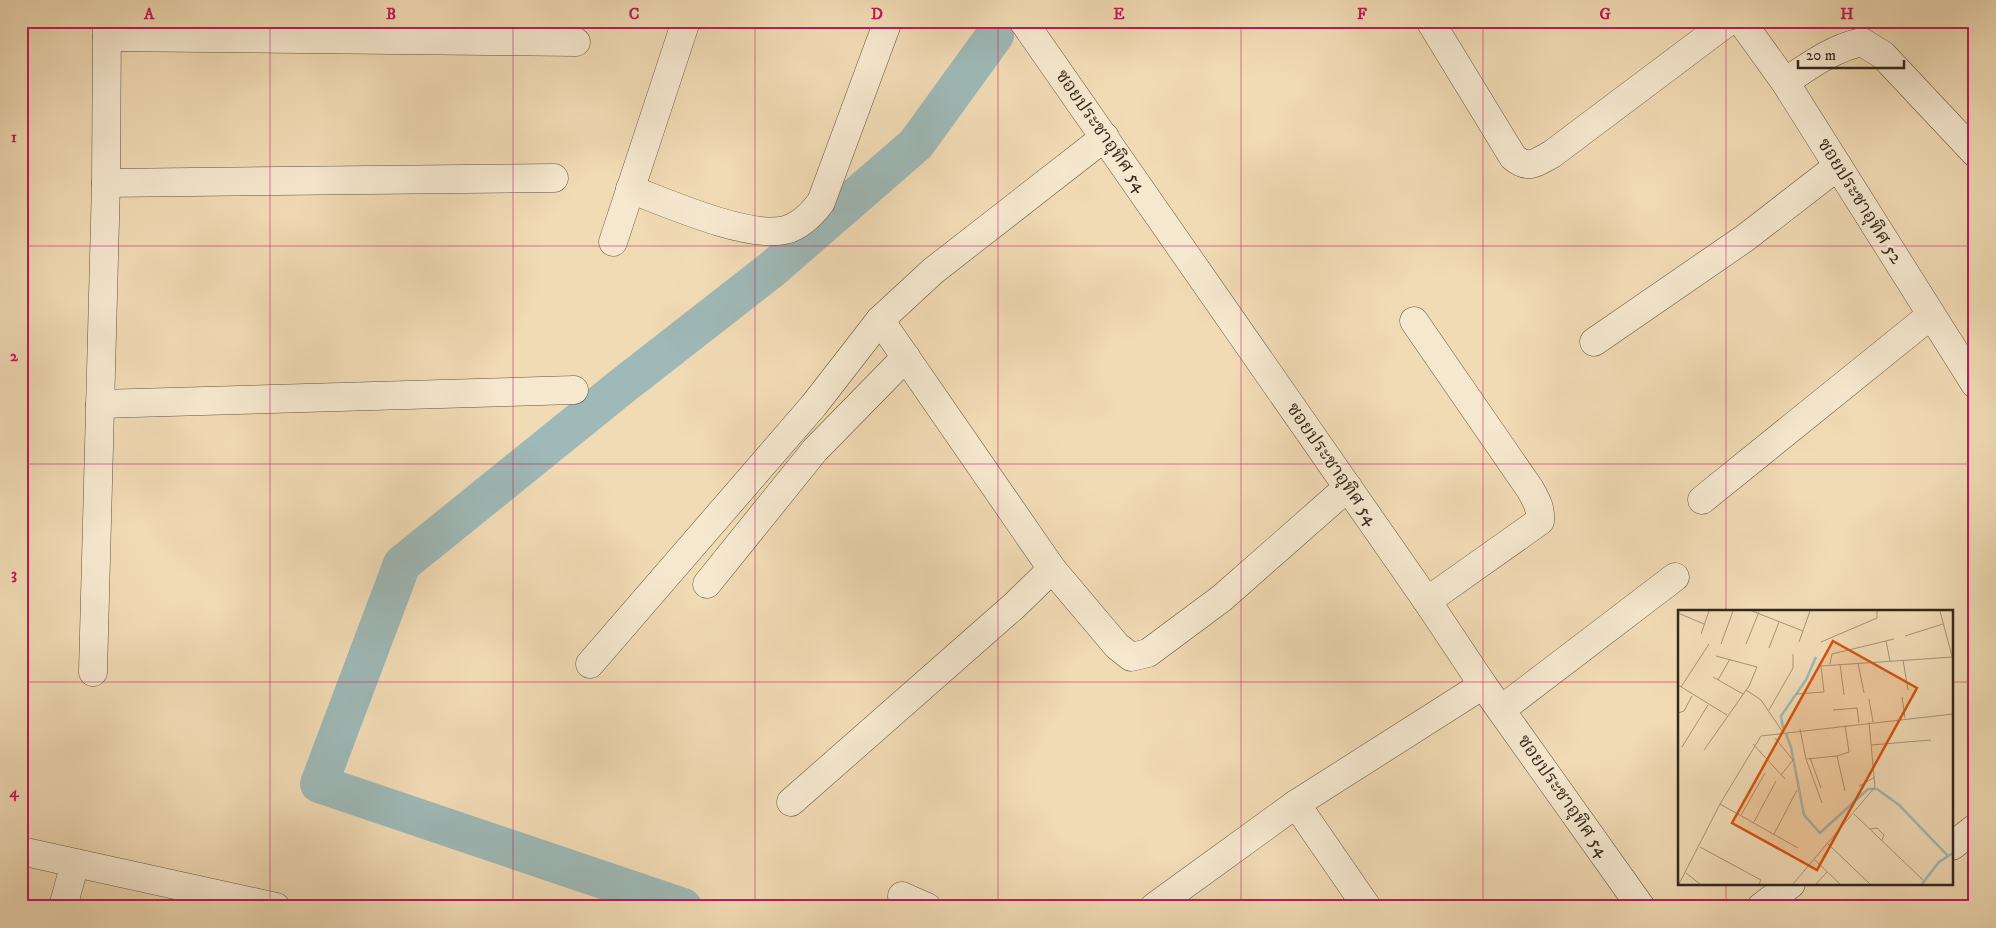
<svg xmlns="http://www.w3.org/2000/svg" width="1996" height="928" viewBox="0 0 1996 928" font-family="'IM FELL DW Pica','Noto Serif Thai',serif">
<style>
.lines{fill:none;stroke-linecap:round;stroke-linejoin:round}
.canal{stroke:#9eb9b7;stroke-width:38}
.minor-casing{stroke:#635442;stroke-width:29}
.tertiary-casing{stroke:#635442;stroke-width:29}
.minor{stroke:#f6e8cf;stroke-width:28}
.tertiary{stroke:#f6e8cf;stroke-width:28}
.grid{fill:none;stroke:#c2185b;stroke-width:1;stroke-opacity:0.55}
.labels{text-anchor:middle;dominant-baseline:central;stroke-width:5;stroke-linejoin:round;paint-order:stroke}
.street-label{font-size:19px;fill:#34271c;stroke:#f6e8cf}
.inset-river{fill:none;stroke:#9eb9b7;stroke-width:2.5}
.inset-road{fill:none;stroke:#a59378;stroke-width:1}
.view{fill:#d6540e;fill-opacity:0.15;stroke:#d6540e;stroke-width:2.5}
.inset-edge{fill:none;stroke:#34271c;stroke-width:2.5}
.neatline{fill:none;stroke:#c2185b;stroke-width:2}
.grid-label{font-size:16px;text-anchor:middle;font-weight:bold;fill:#c2185b}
</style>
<rect width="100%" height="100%" fill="#f1dbb5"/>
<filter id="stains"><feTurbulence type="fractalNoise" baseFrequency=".004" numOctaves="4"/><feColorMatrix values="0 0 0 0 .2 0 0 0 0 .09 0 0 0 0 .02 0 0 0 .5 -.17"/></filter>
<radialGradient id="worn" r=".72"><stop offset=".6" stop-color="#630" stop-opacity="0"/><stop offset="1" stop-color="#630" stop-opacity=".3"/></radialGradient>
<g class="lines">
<path class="canal" d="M683,907L319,784L402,564L621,387L771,270L916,144L995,35"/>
<defs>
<g id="minor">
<path d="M1430,21L1513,157C1528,170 1536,163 1552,154L1729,21"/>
<path d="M1741,21L1785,82L1975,384"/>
<path d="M107,37L576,42"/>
<path d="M1785,82C1809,66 1833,48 1862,42L1883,55L1975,153"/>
<path d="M106,183L554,178"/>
<path d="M630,189C667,203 748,239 785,230C801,226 812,214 821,202L888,21"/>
<path d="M613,242L686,21"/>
<path d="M1414,321L1530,489C1536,500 1541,507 1540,521L1427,601"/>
<path d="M1594,342L1745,238L1838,166"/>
<path d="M100,404L574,390"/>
<path d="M1702,500L1931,315"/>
<path d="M1052,569L1117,646L1131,657L1148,653L1222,598L1348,487"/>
<path d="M707,584L815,450L906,357"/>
<path d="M590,664L814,405L880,320L933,271L1105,137"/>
<path d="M93,672L106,183L107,21"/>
<path d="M1502,709L1675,577"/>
<path d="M791,802L1014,606L1052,569L880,320"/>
<path d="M1296,804L1367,907"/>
<path d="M1952,846L1975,828"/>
<path d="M21,851L276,907"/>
<path d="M902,896L927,907"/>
<path d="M63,907L75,863"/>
<path d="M1154,907L1296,804L1483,685"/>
<path d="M1761,907L1791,884"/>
</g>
<path id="tertiary" d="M1023,21L1427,601L1483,685L1641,907"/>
</defs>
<use href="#minor" class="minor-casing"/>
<use href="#tertiary" class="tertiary-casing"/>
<use href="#minor" class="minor"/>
<use href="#tertiary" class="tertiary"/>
</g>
<path class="grid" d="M270,21V907M513,21V907M755,21V907M998,21V907M1241,21V907M1483,21V907M1726,21V612M21,246H1975M21,464H1975M21,682H1680M1952,682H1975M1726,884V907"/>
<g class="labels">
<g class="street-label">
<text transform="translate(1101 131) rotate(55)">ซอยประชาอุทิศ 54</text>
<text transform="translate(1860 201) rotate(58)">ซอยประชาอุทิศ 52</text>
<text transform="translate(1332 464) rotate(55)">ซอยประชาอุทิศ 54</text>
<text transform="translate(1563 796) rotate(55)">ซอยประชาอุทิศ 54</text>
</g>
</g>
<g transform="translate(1678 610)">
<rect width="275" height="275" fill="#f1dbb5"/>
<path class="inset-river" d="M105,118L103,106L128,70L138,47M108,124L113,137L126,205L142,223L190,179H199L221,195L270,246M244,274L261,252L275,243"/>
<path class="inset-road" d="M74,1L125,21M262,1L275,50M0,3L26,14M23,24L31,1M227,26L265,14M208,31L212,51M121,32L132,1M143,32L199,8V1M43,34L55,1M68,34L81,2M91,38L101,12M225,50L230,80M180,53L186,83M152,54L154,44L216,29M162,54L166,85M35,67L65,84M40,70L52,49M0,75L49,105M3,77L31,34M68,80L83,90L104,121M118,84L146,82L143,56L275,47M224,87L227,108M191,89L195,112M91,100L115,58V44M155,100L179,98L181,113M0,103L6,101L14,86M122,119L128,149L144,193M97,128L115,150L103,165M75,134L107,169M193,135L253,130M4,137L30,95M26,140L71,76L79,57L38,46M159,146L171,142L167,115M132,148L143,178M128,149L159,146L167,181M181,176L197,167M42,194L120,238M176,204L245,270M63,205L87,163M76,212L98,171M192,219L199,218L206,225L204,230M96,224L119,180M150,234L192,274M22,237L83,270L81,274M137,250L162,274M8,263L22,274M1,274L42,194L83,126L275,104M115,274L197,177L191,112M138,274L149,262"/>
<path class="view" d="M155,31L239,78L139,260L54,213Z"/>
<rect width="275" height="275" class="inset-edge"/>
</g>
<rect width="1996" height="928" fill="none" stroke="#f1dbb5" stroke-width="55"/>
<path d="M1798 60v8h106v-8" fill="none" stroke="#34271c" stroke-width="2.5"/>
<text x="1806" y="60" font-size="15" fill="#34271c" stroke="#f6e8cf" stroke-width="4" paint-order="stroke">20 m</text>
<rect x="28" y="28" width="1940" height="872" class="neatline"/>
<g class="grid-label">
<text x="149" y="19">A</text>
<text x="391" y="19">B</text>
<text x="634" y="19">C</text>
<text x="877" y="19">D</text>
<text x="1119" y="19">E</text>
<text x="1362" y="19">F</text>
<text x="1605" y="19">G</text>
<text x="1847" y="19">H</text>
<text x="14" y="142">1</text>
<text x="14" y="361">2</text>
<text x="14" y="579">3</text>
<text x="14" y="797">4</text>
</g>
<rect width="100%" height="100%" filter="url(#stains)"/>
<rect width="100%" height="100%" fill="url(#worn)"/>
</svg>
